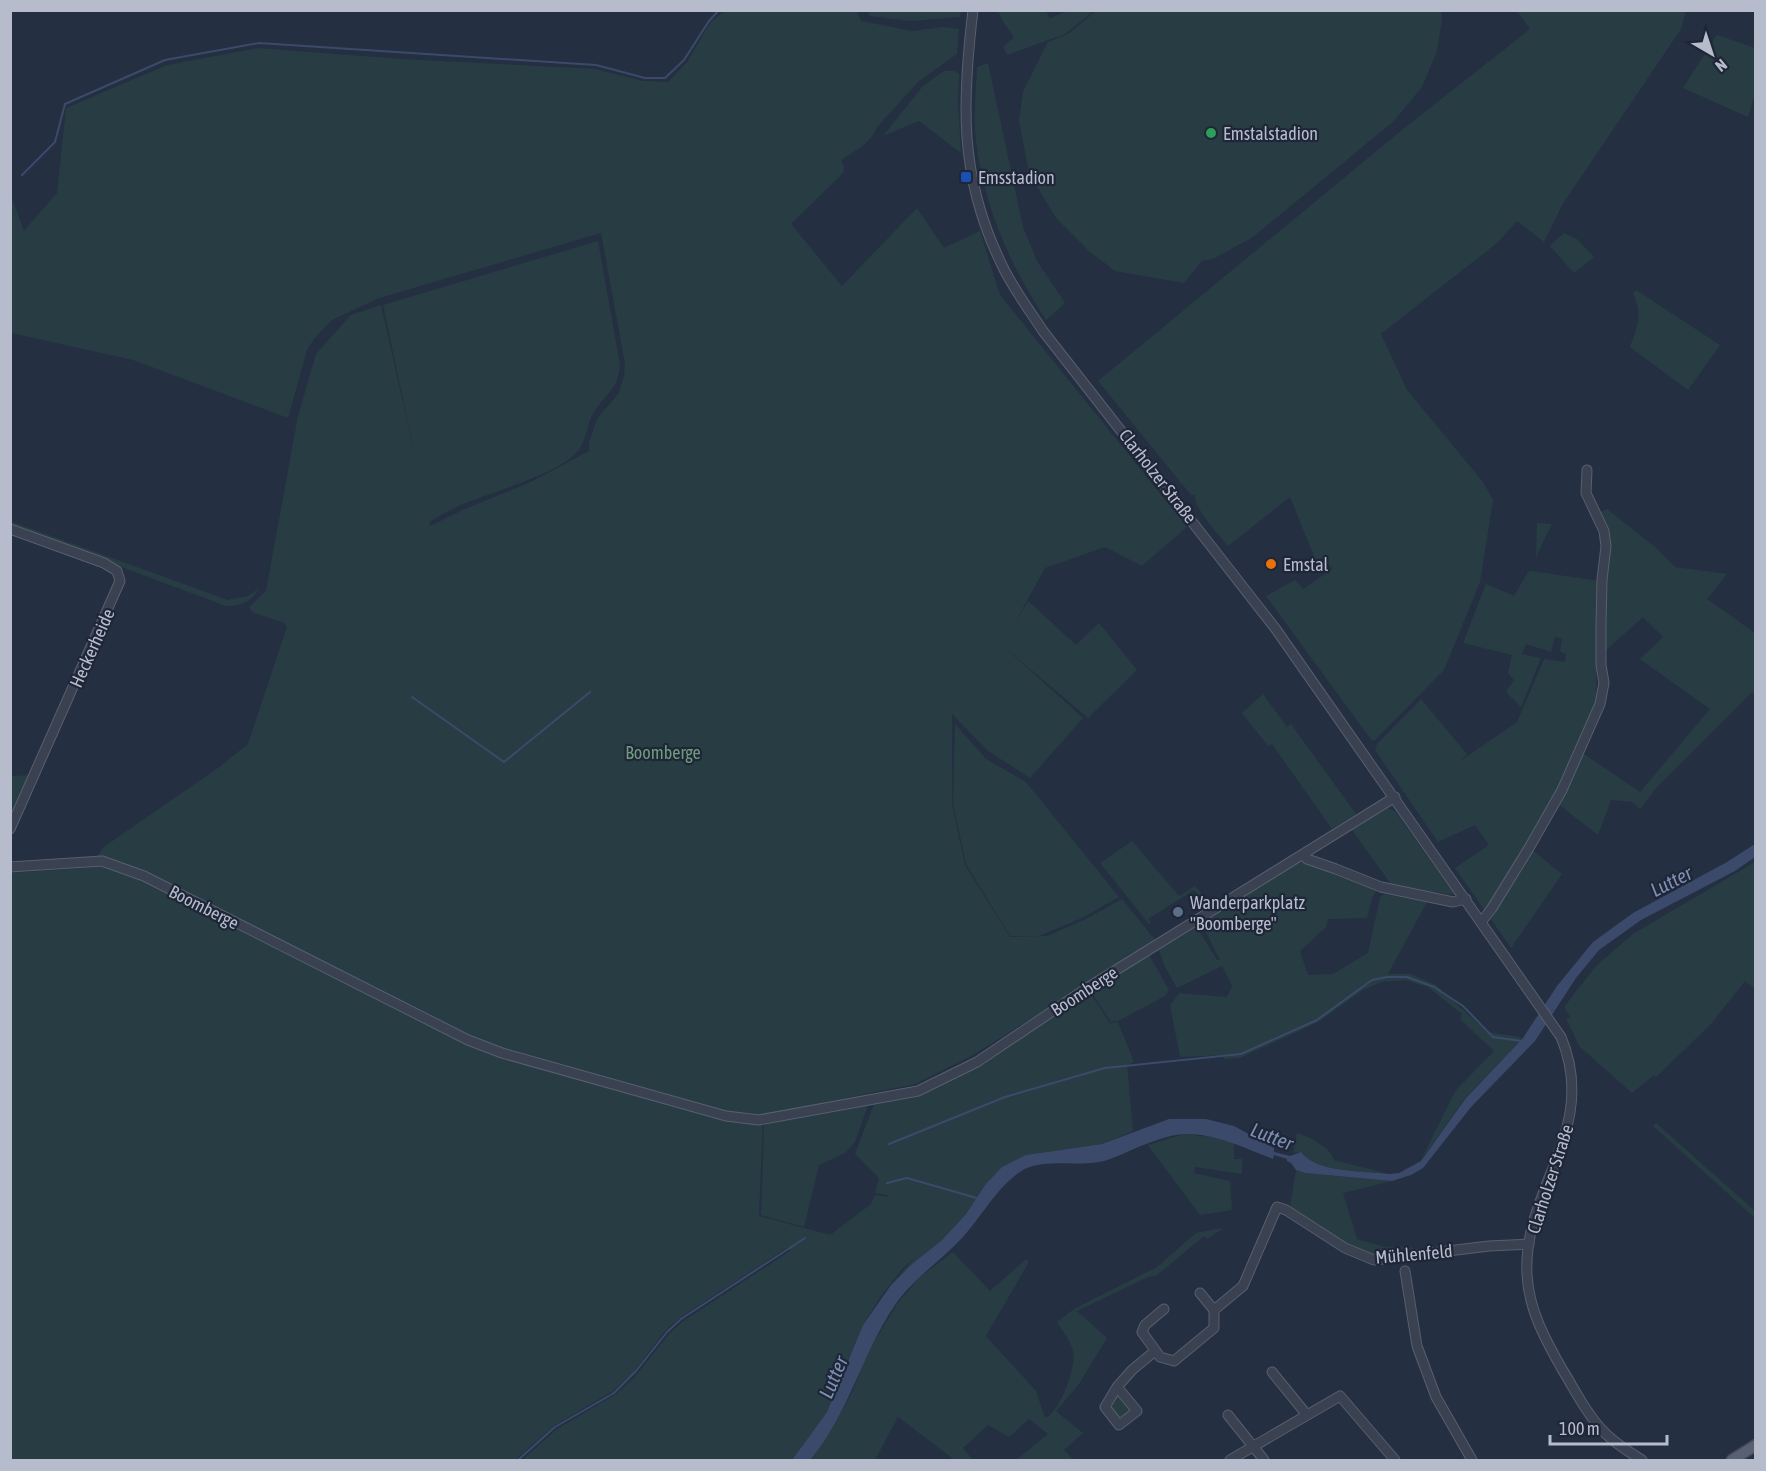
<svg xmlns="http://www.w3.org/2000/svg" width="1766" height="1471" viewBox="0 0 1766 1471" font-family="'Asap Condensed',sans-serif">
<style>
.green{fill:#273d43}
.water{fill:#3b4a6b}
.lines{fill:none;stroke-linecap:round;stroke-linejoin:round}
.stream{stroke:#3b4a6b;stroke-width:2}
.minor-casing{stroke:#575f6f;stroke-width:11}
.major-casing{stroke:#434a5b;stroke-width:13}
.minor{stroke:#3a4151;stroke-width:9}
.major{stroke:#586071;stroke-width:10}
.leisure-dot{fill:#2e9e5b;stroke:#1e2637;stroke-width:2}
.transit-dot{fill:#1a4fb4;stroke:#1e2637;stroke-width:2}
.food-dot{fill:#e8710a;stroke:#1e2637;stroke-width:2}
.service-dot{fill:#5c6f8a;stroke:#1e2637;stroke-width:2}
.labels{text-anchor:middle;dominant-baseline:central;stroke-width:4.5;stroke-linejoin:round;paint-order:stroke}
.poi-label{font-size:18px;fill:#b6bccc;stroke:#1e2637;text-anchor:start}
.street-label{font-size:18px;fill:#b6bccc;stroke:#1e2637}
.park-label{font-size:18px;fill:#6d9d7d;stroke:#1e2637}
.water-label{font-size:20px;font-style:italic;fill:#7d8fb3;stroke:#1e2637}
</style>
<rect width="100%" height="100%" fill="#252f42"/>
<g class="green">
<path d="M1097,10H1441L1442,19L1437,51L1422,87L1394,121L1253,237L1213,259L1202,261L1184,283L1115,271L1089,251L1056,218L1029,173L1019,121L1023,92L1048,42L1068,34Z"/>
<path d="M724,11H857L861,21L912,31L943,27L959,29L957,54L919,81L877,127C871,143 855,151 841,160L844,167L843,173L791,224L842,286L917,208L944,248L980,231L1000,295L1187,527L1142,566L1105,547L1045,568L1013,626L1028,601L1076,645L1099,623L1137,670L1088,718L1002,645L1083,718L1030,778L988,751L952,714V804L965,865L1010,937L1047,936L1084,920L1122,899L1156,941L973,1055L915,1084L763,1115L759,1216L830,1235L871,1204L875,1195L887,1197L888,1195L875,1193L879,1178L855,1154L875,1101L919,1094L980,1063L1090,993L1110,1023L1118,1022L1134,1062L1127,1065L1133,1131L1102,1144L1026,1155L985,1185L966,1214L942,1240L912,1264L891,1285L916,1256L902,1269L879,1299L863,1325L827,1412L792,1460H522L557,1429L616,1394L634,1378L669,1334L682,1322L790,1251L788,1247L678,1319L665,1331L631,1375L613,1391L555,1425L515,1460H11V873L86,868C95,863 98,853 105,846L218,768L248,744L287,627L284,623L252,612L249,607L266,591L298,416L316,354L351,315L381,305L415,456L383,305L598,241L620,365C618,390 606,393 594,412C586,425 587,443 575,454C554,475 495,491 466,503C453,508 441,515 429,522L430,526L465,509L531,482L589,451V443L597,419L619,393L624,376L625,364L601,233L379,298L332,320L314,339L307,350L288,418L133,360L11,333L10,193L24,231L57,193L66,108L167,65L258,48L401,59L595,69L643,81L668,82L687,62L710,23Z"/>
<path d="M867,11L952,12L961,11L960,17L910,21L870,16Z"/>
<path d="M998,11H1046L1050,18L1068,11H1094L1065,34L1007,55L1003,47L1014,37L1002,20Z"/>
<path d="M1517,11H1686L1681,29L1562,205L1544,242L1517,221L1497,243L1381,334L1407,390L1483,482L1493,500L1480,582L1444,670L1375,740L1372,741L1266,596L1295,580L1303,589L1332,569L1324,557L1316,561L1290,497L1228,546C1217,532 1198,514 1194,495H1191L1098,381L1402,130L1530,29Z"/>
<path d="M1717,35L1755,48V94L1748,117L1683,88Z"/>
<path d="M988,63L1023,227L1037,261L1065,303L1046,320C1010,265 984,207 976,141C973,118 976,91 977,67Z"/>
<path d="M944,71H954L959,74L958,100L961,153L919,121L883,136L923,86Z"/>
<path d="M1564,233L1577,239L1594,257L1574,273L1550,246Z"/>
<path d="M1636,290L1720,345L1688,390L1630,347C1638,325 1643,315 1633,293Z"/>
<path d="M1607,509L1655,547L1675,567L1727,574L1707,599L1755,633V695L1752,692L1656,788L1640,809L1632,802L1611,800L1598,835L1558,804L1581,752L1640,792L1710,709L1640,659L1663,637L1643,617L1604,652L1607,529L1601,512Z"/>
<path d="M10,521L228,600L248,596L258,589C252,602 239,606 226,606L11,526Z"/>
<path d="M1537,523L1552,524L1536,557Z"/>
<path d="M1532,571L1598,581L1596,700L1553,801L1527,846L1562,874L1511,948L1455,868L1489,845L1475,825L1438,842L1375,750L1377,744L1421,699L1467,754L1459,762L1517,722L1544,659L1565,662L1566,654L1560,651L1562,639L1555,637L1551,652L1526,644L1522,654L1541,658L1521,707L1506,692L1514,680L1508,673L1512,655L1463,643L1486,584L1514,596L1528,572Z"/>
<path d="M1263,694L1287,727L1291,724L1356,814L1332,829L1272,744L1268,746L1242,713Z"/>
<path d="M955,724L986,759L1026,782L1119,897L1082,918L1039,936H1010L966,864L953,804Z"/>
<path d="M30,775L11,819V776Z"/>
<path d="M1388,808L1395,811L1455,895L1393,887L1352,830Z"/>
<path d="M1132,841L1179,896L1195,886L1212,906L1207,905L1194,890L1148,919L1151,923L1149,924L1100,863Z"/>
<path d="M1305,861L1377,889L1372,898L1367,918L1328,919L1326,927L1300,951L1308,975L1333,974L1368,953L1380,897L1384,894L1427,902L1388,974H1410L1436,985L1487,1032L1520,1037L1522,1039L1466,1097L1421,1160L1456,1090L1494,1051L1460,1019L1462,1014L1428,987L1405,980L1381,982L1363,990L1318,1022L1240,1058L1224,1059L1223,1055L1180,1057L1170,1005L1179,993L1227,997L1232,986L1222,966L1177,988L1164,965L1159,950L1195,928L1198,929L1217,960H1220L1201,923L1293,865Z"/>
<path d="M1755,862V989L1745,981L1710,1025L1656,1077L1654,1075L1632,1093L1579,1046L1566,1018H1571L1564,1007L1596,966L1633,934Z"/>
<path d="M1149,955L1169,990L1165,996L1118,1021L1111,1022L1091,992Z"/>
<path d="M869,1102L855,1142L845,1153L819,1165L804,1227L761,1215L764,1125Z"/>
<path d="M1656,1123L1755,1211V1218L1653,1126Z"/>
<path d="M1297,1133C1310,1137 1330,1147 1334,1160L1389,1174C1365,1171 1316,1173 1301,1152L1293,1153Z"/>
<path d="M1184,1134L1211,1137L1234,1143V1159H1242V1174L1195,1167L1194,1173L1230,1181L1232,1210L1200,1215L1148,1145Z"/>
<path d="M1296,1170L1305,1173L1392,1181L1343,1193L1357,1239L1385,1247L1409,1246L1418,1250C1404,1253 1389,1256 1376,1255C1356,1253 1309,1219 1290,1207Z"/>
<path d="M1221,1228L1222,1229L1207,1239L1204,1236L1156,1276L1148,1277L1077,1311L1107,1338L1079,1384L1056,1411L1083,1433L1064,1450L1074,1460H1016L1048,1434L1029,1419L1009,1437L988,1425L963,1448L973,1460H950L952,1458L898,1417L875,1460L834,1459L810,1460L831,1431L852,1392L867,1354L897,1304L919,1278L953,1252L990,1291L1026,1259L1029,1262L986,1336L1036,1391L1045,1418C1060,1412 1077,1366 1073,1351C1071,1341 1062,1330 1057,1322L1074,1309L1157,1267L1196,1233Z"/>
<path d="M1114,1396H1119L1130,1408L1129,1412L1122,1417C1114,1416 1111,1411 1110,1403Z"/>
</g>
<path class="water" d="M1755,844V857L1735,871L1641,920L1599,950L1576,978L1535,1041L1471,1107L1423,1168L1411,1175L1392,1181L1305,1173L1296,1170L1291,1163L1287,1161V1159L1274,1155L1273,1159C1245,1148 1216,1134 1186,1134C1173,1134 1157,1140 1146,1144C1132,1149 1118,1157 1104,1161C1079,1167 1050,1159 1027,1168C1004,1178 984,1212 968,1231C946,1258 915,1276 895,1305C861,1355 849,1414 810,1460H792L827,1412L863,1325L891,1285L912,1264L942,1240L966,1214L985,1185L1002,1167L1026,1155L1102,1144L1169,1119H1206L1234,1126L1274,1148V1152L1290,1156L1301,1152C1316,1173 1365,1171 1389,1174L1399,1173L1421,1161L1466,1098L1523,1038L1557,986L1593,942L1633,913L1727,862Z"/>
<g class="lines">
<g class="stream">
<path d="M22,175L55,142L65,104L165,60L259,43L596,65L645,78H665L684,60L709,21L719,10"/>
<path d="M412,697L504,762L590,692"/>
<path d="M889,1144L1005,1097L1105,1068L1241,1054L1317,1020L1372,980L1387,977H1407L1434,987L1463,1006L1493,1037L1521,1041"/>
<path d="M887,1183L907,1178L980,1199"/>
<path d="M518,1460L555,1427L614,1393L636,1371L667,1332L681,1319L805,1238"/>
</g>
<defs>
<g id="minor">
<path d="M973,10C962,102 959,175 1000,261C1011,286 1028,308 1043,331L1275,628L1561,1037C1600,1130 1522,1188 1527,1275C1529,1310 1545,1339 1562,1369C1575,1390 1587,1415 1605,1433C1616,1444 1629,1452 1642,1460"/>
<path d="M10,529L104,563L117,571L120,581L10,829"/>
<path d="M1303,855L1307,859L1336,869L1381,887L1453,902L1466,899"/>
<path d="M10,867L102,861L144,876L468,1040L502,1053L726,1116L759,1120L918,1091L977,1062L1087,988L1395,797"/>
<path d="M1482,921L1492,908L1529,848L1562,790L1600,704L1604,683L1601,665V626L1602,580L1606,546L1604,531L1586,493L1587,470"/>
<path d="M1405,1271L1417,1346L1436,1397L1472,1460"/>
<path d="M1200,1293L1214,1310"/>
<path d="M1164,1309L1145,1325L1142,1332L1160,1357L1174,1361L1214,1328V1310L1243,1286L1277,1207L1286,1210L1345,1248L1374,1260L1489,1246L1529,1244"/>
<path d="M1272,1372L1307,1415"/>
<path d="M1117,1387L1105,1407L1119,1425L1137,1411L1117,1387L1132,1370L1155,1351"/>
<path d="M1228,1415L1264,1460"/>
<path d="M1230,1460L1340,1396L1395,1460"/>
</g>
<path id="major" d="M1732,1460L1756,1445"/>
</defs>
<use href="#minor" class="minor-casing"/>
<use href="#major" class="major-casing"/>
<use href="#minor" class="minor"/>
<use href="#major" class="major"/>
</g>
<circle class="leisure-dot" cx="1211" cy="133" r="6"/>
<rect class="transit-dot" x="960" y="171" width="12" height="12" rx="3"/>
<circle class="food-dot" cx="1271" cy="564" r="6"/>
<circle class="service-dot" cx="1178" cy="912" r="6"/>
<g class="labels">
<g class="poi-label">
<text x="1223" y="133">Emstalstadion</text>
<text x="978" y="177">Emsstadion</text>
<text x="1283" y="564">Emstal</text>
<text x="1190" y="902">Wanderparkplatz<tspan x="1190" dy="21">"Boomberge"</tspan></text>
</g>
<g class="street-label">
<text transform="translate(1158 476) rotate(52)">Clarholzer Straße</text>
<text transform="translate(92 648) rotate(-66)">Heckerheide</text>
<text transform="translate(204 907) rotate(27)">Boomberge</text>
<text transform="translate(1084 991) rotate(-33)">Boomberge</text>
<text transform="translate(1550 1179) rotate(-72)">Clarholzer Straße</text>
<text transform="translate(1414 1254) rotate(-5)">Mühlenfeld</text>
</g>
<g class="park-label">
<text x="663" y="752">Boomberge</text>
</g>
<g class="water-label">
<text transform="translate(1671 881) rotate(-27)">Lutter</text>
<text transform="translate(1272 1136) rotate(21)">Lutter</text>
<text transform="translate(833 1377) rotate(-67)">Lutter</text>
</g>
</g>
<rect width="1766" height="1471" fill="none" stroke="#b6bccc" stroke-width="24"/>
<g transform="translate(1712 54) rotate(141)" stroke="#1e2637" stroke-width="4.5" paint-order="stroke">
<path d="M0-4.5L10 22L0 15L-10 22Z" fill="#b6bccc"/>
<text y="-9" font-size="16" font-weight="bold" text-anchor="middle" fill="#b6bccc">N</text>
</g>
<path d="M1550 1435v9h117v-9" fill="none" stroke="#b6bccc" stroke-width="3"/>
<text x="1559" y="1435" font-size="18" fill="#b6bccc" stroke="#1e2637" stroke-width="4.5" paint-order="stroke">100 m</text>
</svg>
